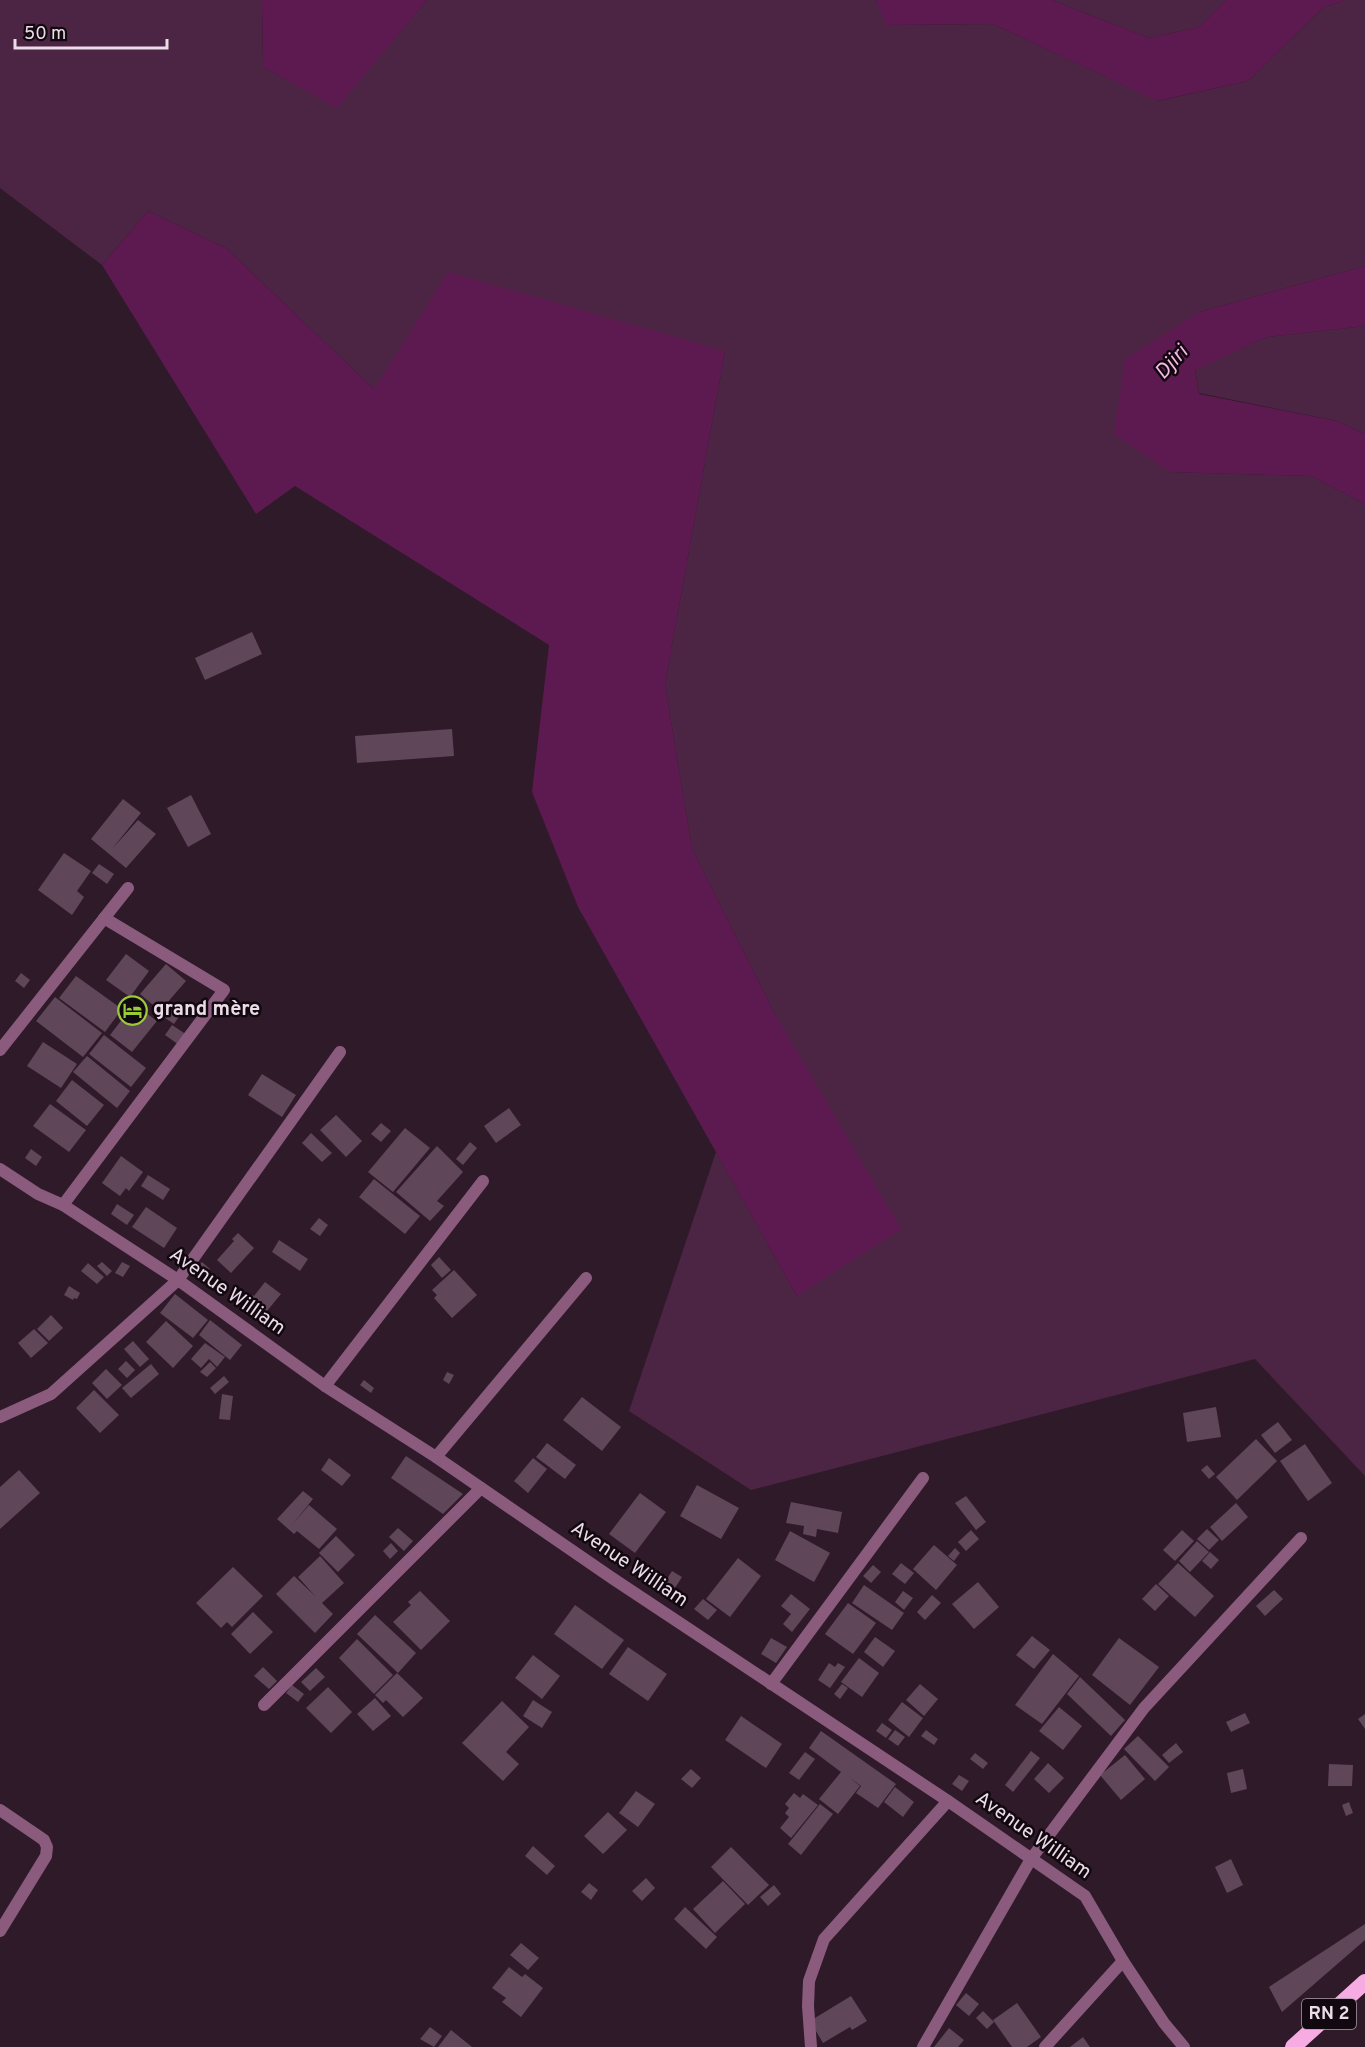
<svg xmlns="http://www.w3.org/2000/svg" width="1365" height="2047" viewBox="0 0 1365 2047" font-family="Overpass,sans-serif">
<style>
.green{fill:#4d2544}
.water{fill:#5d1a50}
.building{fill:#5f4658}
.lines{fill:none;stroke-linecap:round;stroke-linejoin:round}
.minor{stroke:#8b5b7e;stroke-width:12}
.trunk{stroke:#f6ace2;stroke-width:16}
.labels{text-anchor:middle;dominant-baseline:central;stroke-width:5;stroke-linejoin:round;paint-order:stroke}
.shield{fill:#12080f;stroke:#aa9ca6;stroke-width:1.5}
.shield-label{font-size:18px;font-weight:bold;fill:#ebdce7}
.poi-label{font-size:20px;font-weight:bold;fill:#ebdce7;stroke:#12080f;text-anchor:start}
.street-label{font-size:20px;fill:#ebdce7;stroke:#12080f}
.water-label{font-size:21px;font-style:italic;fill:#f5b9e4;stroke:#12080f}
</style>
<rect width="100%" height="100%" fill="#2f1a2a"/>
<g class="green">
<path d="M0,0H262L263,67L337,107L427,0H876L887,25L993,24L1158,101L1248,81L1324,7L1346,0H1365V266L1199,312L1170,472L1311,476L1365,504V1476L1255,1359L751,1490L629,1411L716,1152L797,1296L775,1014L692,849L665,684L725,351L374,389L226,248L148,211L102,265L0,188Z"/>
<path d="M1052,0H1226L1199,27L1149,38Z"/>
<path d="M1365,326V434L1337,421L1199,393L1195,369L1267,337Z"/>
</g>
<g class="water">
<path d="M262,0H427L337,108L263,67Z"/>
<path d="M876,0H1052L1149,38L1199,27L1226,0H1346L1324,7L1248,81L1157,101L993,24L886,25Z"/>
<path d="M148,211L226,248L374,389L448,272L725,351L665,684L692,849L775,1014L901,1229L797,1296L578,907L532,792L549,645L295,486L256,514L102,265Z"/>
<path d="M1365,266V326L1267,337L1195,370L1199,394L1337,421L1365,434V504L1311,476L1170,472L1114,434L1125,359L1199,312Z"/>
</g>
<g class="building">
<path d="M252,632L262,654L205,680L195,658Z"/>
<path d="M452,729L454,756L357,763L355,736Z"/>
<path d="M191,795L211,834L188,847L167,808Z"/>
<path d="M123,799L141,813L112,849L138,820L156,834L126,868L91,839Z"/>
<path d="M64,853L91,871L77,891L84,897L72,915L38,890Z"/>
<path d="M99,864L114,874L107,884L92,873Z"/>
<path d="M126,954L149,971L130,997L106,980Z"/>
<path d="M166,964L186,981L160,1011L140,994Z"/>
<path d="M21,973L30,980L24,988L15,981Z"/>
<path d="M76,976L122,1009L105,1032L59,998Z"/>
<path d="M55,997L102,1033L83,1057L36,1021Z"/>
<path d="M134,1004L157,1021L132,1052L110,1035Z"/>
<path d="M168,1006L180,1015L174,1024L161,1015Z"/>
<path d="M172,1025L187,1035L179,1045L165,1035Z"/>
<path d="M104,1035L146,1068L131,1087L89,1054Z"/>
<path d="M43,1042L77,1064L61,1088L27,1066Z"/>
<path d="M87,1056L130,1091L117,1108L73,1072Z"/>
<path d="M262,1074L296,1095L282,1117L248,1095Z"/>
<path d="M72,1080L104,1105L87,1126L56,1101Z"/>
<path d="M50,1104L86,1130L69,1152L33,1126Z"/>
<path d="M509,1108L521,1125L496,1143L484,1126Z"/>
<path d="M336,1115L362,1141L346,1157L320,1130Z"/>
<path d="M381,1123L391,1131L381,1142L371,1134Z"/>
<path d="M405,1128L430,1148L393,1192L368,1172Z"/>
<path d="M311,1133L332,1153L322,1162L302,1143Z"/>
<path d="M470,1142L477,1148L463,1165L456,1159Z"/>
<path d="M437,1146L463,1172L437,1201L444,1206L430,1221L396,1192Z"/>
<path d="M31,1149L42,1157L36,1166L25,1158Z"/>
<path d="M121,1156L143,1172L129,1191L126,1188L120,1196L102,1183Z"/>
<path d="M148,1175L170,1189L163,1200L141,1186Z"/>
<path d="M374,1179L420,1216L405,1234L359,1197Z"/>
<path d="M117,1204L134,1215L127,1225L111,1214Z"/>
<path d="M146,1207L177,1228L164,1248L132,1227Z"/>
<path d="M319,1218L328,1225L320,1236L310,1229Z"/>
<path d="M238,1233L254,1248L231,1273L217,1260L234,1241L232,1239Z"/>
<path d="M279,1240L308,1259L300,1271L272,1252Z"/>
<path d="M439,1257L451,1270L442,1278L431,1265Z"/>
<path d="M102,1262L112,1271L107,1276L97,1266Z"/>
<path d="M122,1262L130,1266L123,1277L115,1273Z"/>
<path d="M202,1262L210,1269L202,1277L194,1270Z"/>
<path d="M88,1263L104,1277L97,1284L81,1271Z"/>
<path d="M454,1270L477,1295L452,1318L434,1298L437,1295L432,1290Z"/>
<path d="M265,1282L281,1294L262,1317L245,1304L252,1295L254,1296Z"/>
<path d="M69,1286L80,1293L77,1299L74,1298L73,1300L64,1295Z"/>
<path d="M175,1294L208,1320L193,1338L160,1313Z"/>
<path d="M51,1315L63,1328L49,1341L37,1329Z"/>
<path d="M210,1320L242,1345L230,1360L199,1335Z"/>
<path d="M166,1321L193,1346L173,1368L146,1342Z"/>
<path d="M34,1329L48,1343L31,1358L18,1343Z"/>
<path d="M133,1341L149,1359L140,1367L124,1349Z"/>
<path d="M205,1343L225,1357L217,1367L209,1359L201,1368L191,1359Z"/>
<path d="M126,1361L135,1370L127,1378L118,1369Z"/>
<path d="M210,1362L216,1368L207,1377L200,1372Z"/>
<path d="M151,1364L159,1374L131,1398L122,1388Z"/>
<path d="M106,1369L122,1385L107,1399L92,1383Z"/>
<path d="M447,1372L454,1375L449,1384L443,1380Z"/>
<path d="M224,1376L229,1382L215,1394L210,1388Z"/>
<path d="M364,1380L374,1388L371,1393L360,1385Z"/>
<path d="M94,1390L119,1415L100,1433L76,1408Z"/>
<path d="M222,1394L233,1396L230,1420L219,1419Z"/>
<path d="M582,1397L621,1427L602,1451L563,1420Z"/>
<path d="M1216,1407L1221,1437L1187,1442L1183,1413Z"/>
<path d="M1278,1422L1292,1440L1275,1453L1261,1435Z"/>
<path d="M1256,1439L1277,1461L1237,1500L1216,1477Z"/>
<path d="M547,1443L576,1465L565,1479L536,1457Z"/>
<path d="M1305,1444L1332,1483L1308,1501L1280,1461Z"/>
<path d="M406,1456L463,1494L443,1514L391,1478Z"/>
<path d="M329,1458L351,1475L342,1486L321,1470Z"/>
<path d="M533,1458L547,1469L528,1493L514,1481Z"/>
<path d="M1207,1465L1215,1474L1209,1479L1201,1470Z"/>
<path d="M19,1470L40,1493L0,1529V1487Z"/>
<path d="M697,1485L739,1508L721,1539L680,1516Z"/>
<path d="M303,1491L313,1499L292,1525L309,1505L337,1529L319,1549L297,1531L294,1534L277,1519Z"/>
<path d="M640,1493L666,1512L635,1553L609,1534Z"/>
<path d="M966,1496L986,1522L976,1530L955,1503Z"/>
<path d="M791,1502L842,1512L838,1533L817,1529L816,1537L803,1534L804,1526L786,1523Z"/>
<path d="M1236,1503L1248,1517L1222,1541L1210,1527Z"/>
<path d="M398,1528L413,1541L404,1551L389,1537Z"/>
<path d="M1207,1529L1219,1540L1209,1550L1197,1539Z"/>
<path d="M971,1530L979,1539L966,1551L958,1542Z"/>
<path d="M1182,1530L1194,1541L1175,1561L1163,1550Z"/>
<path d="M790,1531L830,1553L814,1582L775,1560Z"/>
<path d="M336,1536L355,1555L338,1572L319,1553Z"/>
<path d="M1197,1541L1209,1552L1190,1572L1179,1561Z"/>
<path d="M391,1543L398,1551L390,1559L383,1551Z"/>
<path d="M934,1545L957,1565L936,1590L913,1569Z"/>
<path d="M955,1548L960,1553L954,1561L948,1556Z"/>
<path d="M1210,1552L1219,1560L1211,1569L1202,1561Z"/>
<path d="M320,1556L344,1583L322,1603L333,1614L315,1633L276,1594L294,1576L315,1596L298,1577Z"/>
<path d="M738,1558L761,1576L730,1617L706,1599Z"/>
<path d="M636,1562L643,1567L638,1574L630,1569Z"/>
<path d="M901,1563L914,1573L905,1584L892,1574Z"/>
<path d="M1178,1563L1214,1596L1195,1617L1158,1584Z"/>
<path d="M873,1565L881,1572L871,1583L863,1576Z"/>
<path d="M233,1567L263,1596L232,1627L227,1622L221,1628L196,1603Z"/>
<path d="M672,1571L682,1577L675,1588L665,1582Z"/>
<path d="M978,1582L999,1607L974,1629L952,1604Z"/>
<path d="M1156,1584L1169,1596L1155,1611L1142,1599Z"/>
<path d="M864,1585L904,1613L892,1630L852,1603Z"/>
<path d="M1274,1590L1283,1599L1265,1616L1256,1606Z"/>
<path d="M420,1591L450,1621L421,1650L393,1622L411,1605L408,1602Z"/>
<path d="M903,1591L913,1598L904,1610L895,1602Z"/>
<path d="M791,1594L810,1609L792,1632L783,1624L791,1614L781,1606Z"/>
<path d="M932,1595L941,1603L925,1620L917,1612Z"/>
<path d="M703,1599L717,1610L708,1620L694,1609Z"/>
<path d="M848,1603L876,1623L853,1654L825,1634Z"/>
<path d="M575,1605L624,1640L602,1669L554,1634Z"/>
<path d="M253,1612L273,1632L250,1654L231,1634Z"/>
<path d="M375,1615L416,1653L398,1673L357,1634Z"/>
<path d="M1032,1636L1050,1650L1034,1669L1016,1655Z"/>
<path d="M875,1637L895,1651L883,1667L864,1652Z"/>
<path d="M771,1638L787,1647L776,1663L761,1654Z"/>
<path d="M1119,1638L1159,1667L1130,1705L1092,1675Z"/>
<path d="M357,1639L393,1675L374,1694L339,1658Z"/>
<path d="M628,1647L667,1674L648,1701L609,1674Z"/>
<path d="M1053,1654L1079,1676L1042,1724L1015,1705Z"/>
<path d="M533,1655L560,1676L542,1699L515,1678Z"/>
<path d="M859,1658L879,1673L862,1697L841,1682Z"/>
<path d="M829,1663L835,1667L838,1663L845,1667L830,1688L818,1680Z"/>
<path d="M263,1667L277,1681L269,1689L254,1676Z"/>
<path d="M316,1668L325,1677L310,1691L301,1682Z"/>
<path d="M397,1673L423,1698L403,1717L386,1700L383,1703L375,1695Z"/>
<path d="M1080,1677L1125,1720L1111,1736L1067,1694Z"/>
<path d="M842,1684L848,1688L840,1699L834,1694Z"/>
<path d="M920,1684L938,1699L924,1716L906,1700Z"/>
<path d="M292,1685L304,1694L298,1702L286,1693Z"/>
<path d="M328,1687L352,1712L331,1733L306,1708Z"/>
<path d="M375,1698L391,1716L373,1731L357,1714Z"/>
<path d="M533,1700L552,1712L542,1728L523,1716Z"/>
<path d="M502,1701L529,1727L506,1752L519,1764L503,1781L462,1743Z"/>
<path d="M902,1702L923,1718L909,1737L888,1720Z"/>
<path d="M1059,1707L1082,1726L1063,1750L1039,1731Z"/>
<path d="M1245,1713L1250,1723L1231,1732L1226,1722Z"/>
<path d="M1365,1714V1729L1358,1719Z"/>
<path d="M741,1716L782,1744L766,1768L725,1740Z"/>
<path d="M882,1723L892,1730L886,1738L876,1731Z"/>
<path d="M895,1730L905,1737L898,1746L888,1739Z"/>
<path d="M926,1730L938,1739L934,1745L921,1736Z"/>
<path d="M821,1731L896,1784L878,1808L856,1793L861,1786L850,1778L860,1786L838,1814L819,1799L841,1772L809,1748Z"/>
<path d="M1138,1736L1169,1767L1155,1781L1124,1749Z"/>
<path d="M1176,1743L1183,1752L1169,1763L1162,1755Z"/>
<path d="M1031,1751L1040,1758L1013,1792L1005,1785Z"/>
<path d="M805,1752L815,1759L799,1780L789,1773Z"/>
<path d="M975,1753L988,1763L983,1769L970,1759Z"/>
<path d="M1125,1755L1145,1779L1121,1800L1100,1775Z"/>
<path d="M1048,1763L1064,1778L1049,1793L1034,1779Z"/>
<path d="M1329,1764L1353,1765L1352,1786H1328Z"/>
<path d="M691,1769L701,1778L692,1788L681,1779Z"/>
<path d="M1243,1769L1247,1789L1231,1793L1227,1773Z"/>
<path d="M959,1775L969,1781L962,1791L952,1784Z"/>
<path d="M895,1787L914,1802L903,1817L884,1802Z"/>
<path d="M636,1791L655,1804L638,1827L619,1813Z"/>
<path d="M794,1793L800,1798L803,1794L818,1805L791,1838L780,1828L789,1817L785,1813L789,1808L785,1804Z"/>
<path d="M1349,1802L1353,1813L1346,1816L1342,1805Z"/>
<path d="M820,1804L833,1814L801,1855L788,1844Z"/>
<path d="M608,1812L627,1830L603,1854L584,1836Z"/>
<path d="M533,1846L555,1866L547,1875L525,1856Z"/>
<path d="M731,1847L769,1885L748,1905L711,1867Z"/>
<path d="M1231,1859L1243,1885L1227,1893L1215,1867Z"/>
<path d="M646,1878L655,1888L642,1901L632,1891Z"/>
<path d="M723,1881L745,1904L715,1933L693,1909Z"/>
<path d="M589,1883L598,1890L591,1900L581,1892Z"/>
<path d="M774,1885L781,1894L768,1906L760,1897Z"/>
<path d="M685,1907L717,1937L706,1949L674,1919Z"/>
<path d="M1365,1924V1940L1282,2012L1269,1987Z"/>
<path d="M521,1943L539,1958L528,1970L510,1955Z"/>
<path d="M509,1967L522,1977L525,1974L543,1988L521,2017L502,2002L506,1998L492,1988Z"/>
<path d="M966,1993L979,2004L969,2016L956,2005Z"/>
<path d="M851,1996L867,2021L852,2030L850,2027L823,2043L810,2021Z"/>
<path d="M1017,2003L1041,2037L1027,2047H1012L993,2020Z"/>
<path d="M983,2011L994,2022L987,2029L976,2018Z"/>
<path d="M430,2027L442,2036L434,2047L420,2039Z"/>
<path d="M949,2028L964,2040L958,2047H934Z"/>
<path d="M451,2030L472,2047H438Z"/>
<path d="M1083,2037L1090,2047H1070Z"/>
</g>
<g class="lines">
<g class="minor">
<path d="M0,1050L128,888"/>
<path d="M0,1169L38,1194L63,1205L178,1280L325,1386L436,1457L612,1578L948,1801L1085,1896L1123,1961L1164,2023L1184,2047"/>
<path d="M63,1205L224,990L104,918"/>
<path d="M325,1386L483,1181"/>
<path d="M0,1417L51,1394L178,1280L340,1052"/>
<path d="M436,1457L586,1278"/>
<path d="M771,1684L923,1478"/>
<path d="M264,1705L481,1488"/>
<path d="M0,1810L44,1840L47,1847L46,1856L0,1931"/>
<path d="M811,2047L808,2006L809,1981L824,1939L948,1801"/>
<path d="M923,2047L1031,1859L1144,1708L1301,1538"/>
<path d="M1045,2047L1123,1961"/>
</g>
<path class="trunk" d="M1293,2047L1365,1982"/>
</g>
<defs>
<symbol id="hotel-ring" viewBox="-11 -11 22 22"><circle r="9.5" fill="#12080f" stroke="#99cb36" stroke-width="1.5"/><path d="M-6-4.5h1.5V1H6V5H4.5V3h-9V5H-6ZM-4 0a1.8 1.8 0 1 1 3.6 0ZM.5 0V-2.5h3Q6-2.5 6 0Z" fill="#99cb36"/></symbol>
</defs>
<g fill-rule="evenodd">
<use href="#hotel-ring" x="116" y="994" width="33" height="33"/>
</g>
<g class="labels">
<rect class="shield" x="1302" y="1999" width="54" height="30" rx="4.5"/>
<g class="shield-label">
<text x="1329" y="2014">RN 2</text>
</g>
<g class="poi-label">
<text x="153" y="1010">grand mère</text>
</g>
<g class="street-label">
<text transform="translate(227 1292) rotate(35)">Avenue William</text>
<text transform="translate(629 1565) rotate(34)">Avenue William</text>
<text transform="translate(1033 1836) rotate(35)">Avenue William</text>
</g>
<g class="water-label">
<text transform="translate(1172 363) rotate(-47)">Djiri</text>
</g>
</g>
<path d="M15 39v9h152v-9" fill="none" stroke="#ebdce7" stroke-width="3"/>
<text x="24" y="39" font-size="18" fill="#ebdce7" stroke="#12080f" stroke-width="4.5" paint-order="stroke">50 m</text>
</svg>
